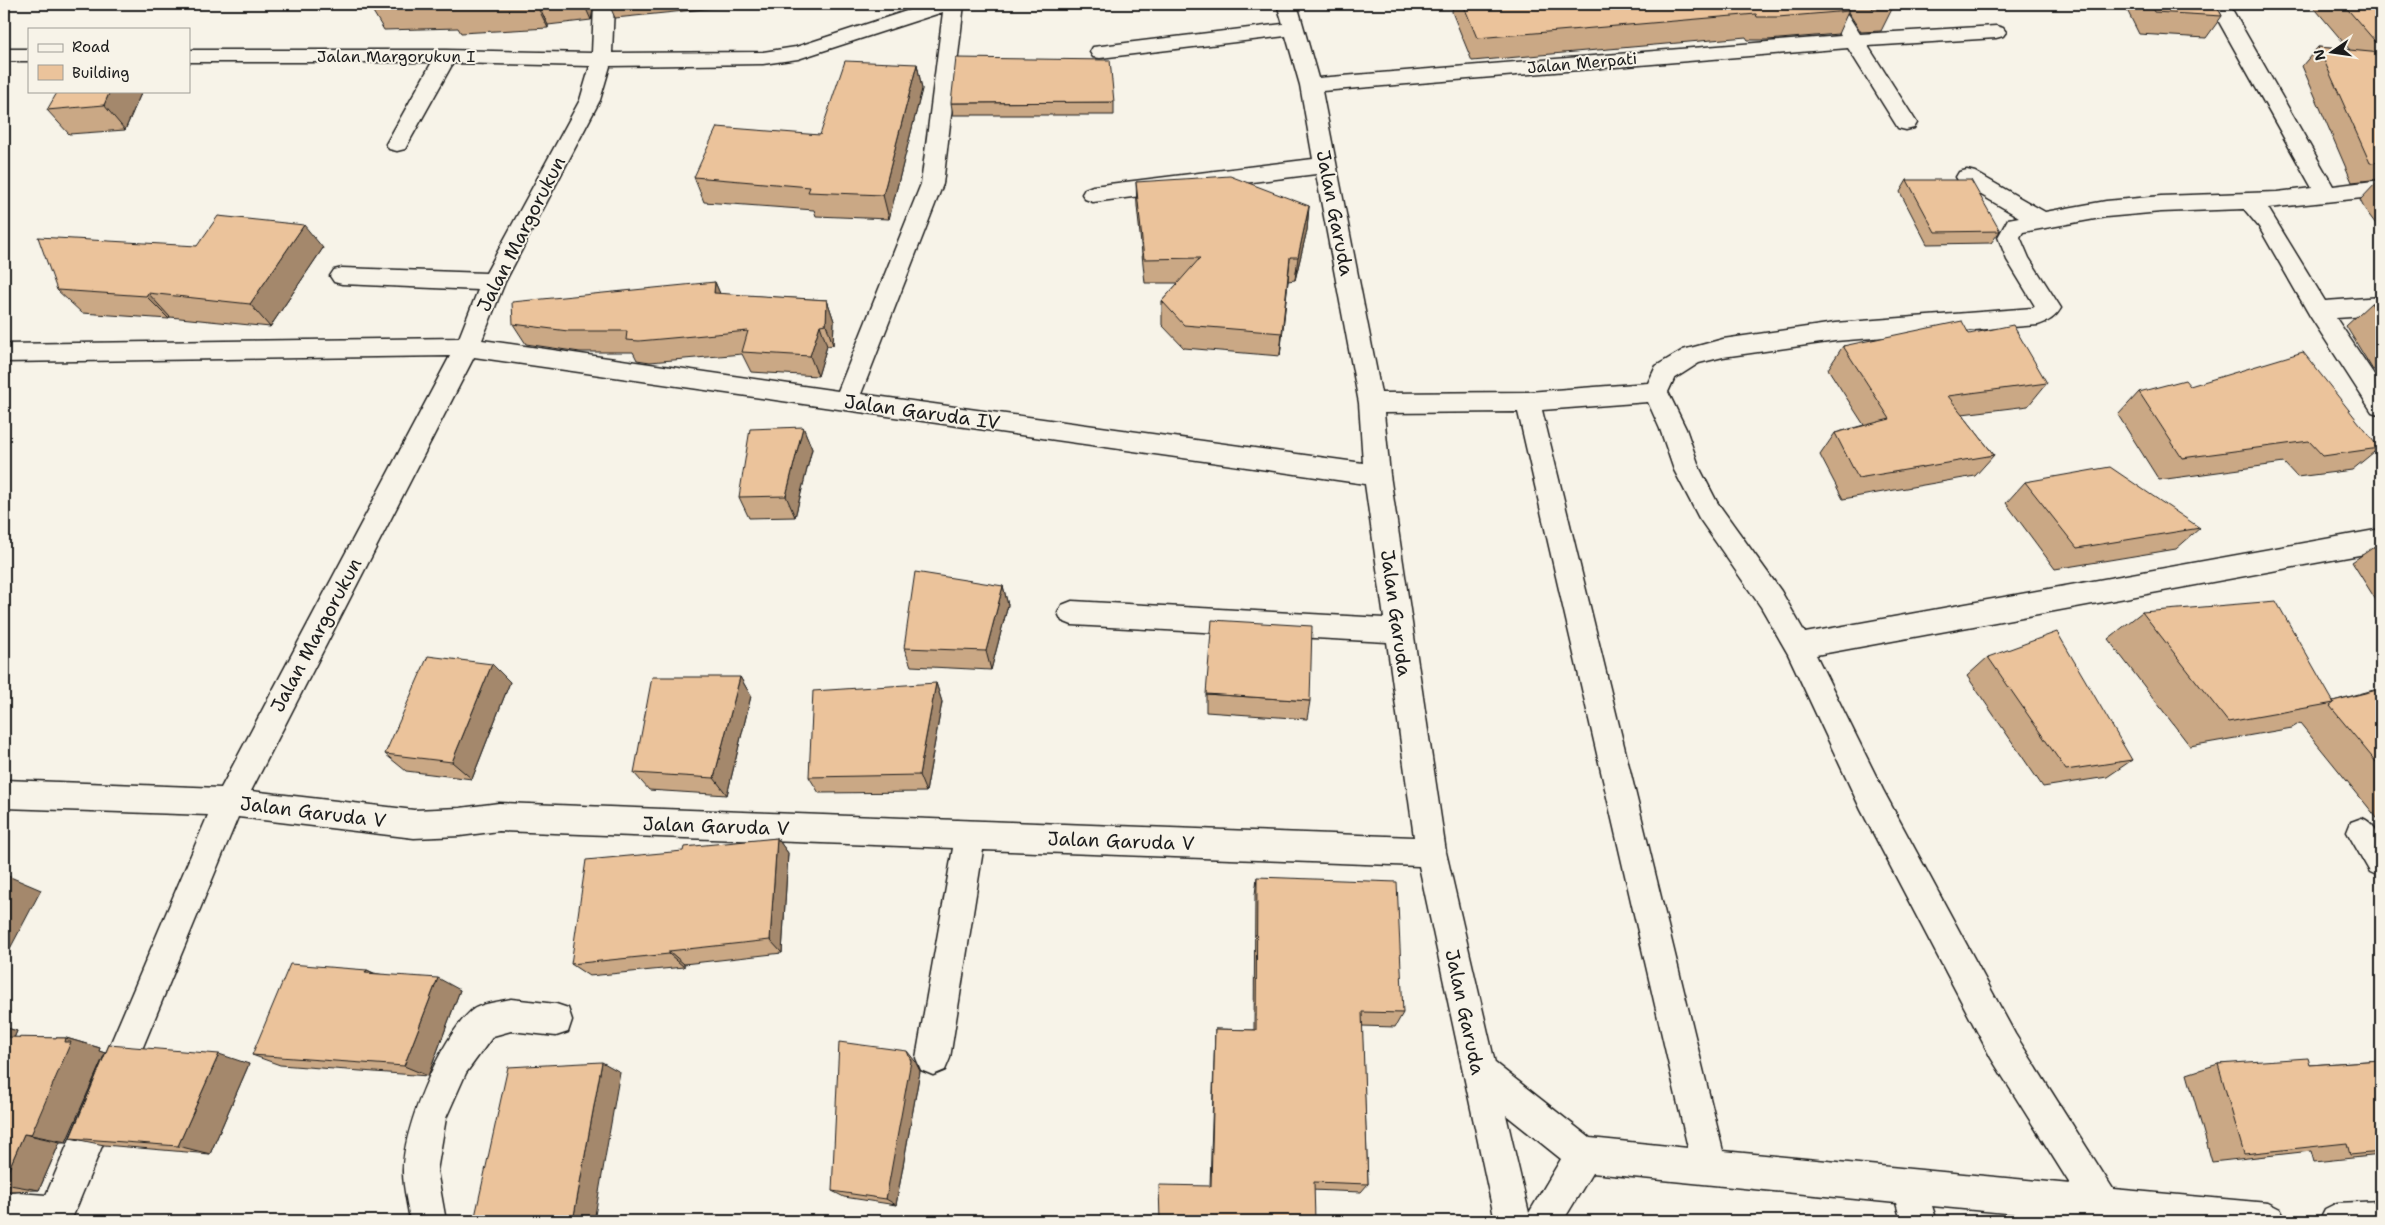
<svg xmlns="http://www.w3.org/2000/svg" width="2385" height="1225" viewBox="0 0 2385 1225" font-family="'Shantell Sans',sans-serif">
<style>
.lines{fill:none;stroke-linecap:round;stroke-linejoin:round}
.minor-casing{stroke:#1c1c1c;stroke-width:3}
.minor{fill:#f7f3e8;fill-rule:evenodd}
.wall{fill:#caa885;stroke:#1c1c1c}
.shaded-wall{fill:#a4886c;stroke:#1c1c1c}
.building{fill:#ebc39b;stroke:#1c1c1c}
.labels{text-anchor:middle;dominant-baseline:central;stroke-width:4;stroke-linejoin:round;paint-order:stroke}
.far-street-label{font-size:16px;fill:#1c1c1c;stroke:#f7f3e8}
.street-label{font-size:19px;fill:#1c1c1c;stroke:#f7f3e8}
</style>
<rect width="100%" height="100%" fill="#f7f3e8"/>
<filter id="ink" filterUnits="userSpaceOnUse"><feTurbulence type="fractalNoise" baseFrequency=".02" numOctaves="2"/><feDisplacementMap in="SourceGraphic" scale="10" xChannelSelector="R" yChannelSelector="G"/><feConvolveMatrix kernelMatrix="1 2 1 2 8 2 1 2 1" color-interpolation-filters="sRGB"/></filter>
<g filter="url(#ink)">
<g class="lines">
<defs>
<g id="minor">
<path d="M594,4H614L612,53L763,52L796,47L928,4H964L943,184L861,394L1363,463L1359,403L1316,174L1093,202L1085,199L1082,194L1085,189L1093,186L1313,159L1300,85L1286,36L1100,58L1093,57L1090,52L1093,47L1283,24L1277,4H1297L1318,78L1841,36L1821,4H1841L1860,34L1996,26L2003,28L2006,32L2003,36L1996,38L1868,46L1917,123L1914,128L1906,130L1898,128L1848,48L1322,91L1381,393L1528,392L1648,383L1656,366L1683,350L1723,339L1835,323L2033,308L2035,306L2007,260L1998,237L2008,219L2019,217L1959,182L1956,177L1959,172L1967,170L1975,172L2045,212L2106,201L2161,196L2277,192L2312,188L2209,4H2229L2333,186L2381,180V196L2268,208L2325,301L2381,297V315L2336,318L2381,385V415L2372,412L2310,316L2259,227L2244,209L2161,212L2106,217L2023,232L2020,237L2029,258L2061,308C2056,317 2048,322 2038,325L1835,341L1723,357L1699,363L1674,379L1668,392L1686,429L1700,469L1717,502L1781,591L1805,633L2381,529V551L1816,655L1883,790L2015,1034L2113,1189L2268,1203L2280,1209L2286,1221H2089L1932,1206L1937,1221H1901L1896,1203L1592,1173L1563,1221H1495L1419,866L983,850L950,1058L945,1070L933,1075L921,1070L916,1058L953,848L499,831L460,836L414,838L238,817L71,1221H4V1192L46,1195L208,815L4,808V780L221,788L450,356L4,362V344L459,338L478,290L342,284L334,282L330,276L334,270L342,268L486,273L580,100L590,66L453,63L405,149L397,151L389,149L386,144L432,62H189V50H446L592,53ZM943,12L921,184L838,391L482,340L505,282L600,100L610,66L763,64L798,59ZM474,357L1365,484L1384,618L1072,601L1062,605L1058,613L1062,621L1072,625L1387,642L1414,837L499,803L460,808L414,810L251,791ZM1648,402L1660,429L1674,470L1699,518L1761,607L1788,654L1861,810L1991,1058L2070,1184L1723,1151L1542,410ZM1518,412L1688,1148L1590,1138L1495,1063L1446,852L1390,475L1384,413ZM1506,1115L1561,1159L1529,1213Z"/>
<rect x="4" y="49" width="25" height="12"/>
<path d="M2362,818C2385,828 2382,854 2381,877L2370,872L2347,832L2351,822Z"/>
<path d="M511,999L556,1004L568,1008L572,1020L568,1032L556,1036L511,1031L493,1036L466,1073L446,1118L437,1171L446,1221H410C408,1205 403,1188 403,1172C402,1130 440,1039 471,1011C480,1003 499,1002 511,999Z"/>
<path d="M2381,1201V1221H2319L2325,1209L2337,1203Z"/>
</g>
</defs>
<use href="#minor" class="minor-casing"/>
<use href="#minor" class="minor"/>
</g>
<g class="wall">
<path d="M370,4H594L591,20L548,25V28L461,33L458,28L384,30L369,5Z"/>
<path d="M609,4H754L615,18Z"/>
<path d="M1453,4H1891L1893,7L1881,31L1861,32L1848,12L1838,34L1768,40H1748L1746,37L1472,61L1452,12Z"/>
<path d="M2124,4H2216L2222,16L2206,38L2139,34Z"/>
<path d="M2311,4H2381V179L2352,182L2302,66L2318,47L2350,50Z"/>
<path d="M917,64L922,89L889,219L816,216L814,210L704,202L694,177L820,135Z"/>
<path d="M142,91L125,130L69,134L47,110Z"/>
<path d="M1114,102V115H953L951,103Z"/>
<path d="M1907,180L2000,231L1991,243L1927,244L1900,192Z"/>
<path d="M2378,181H2381V231L2364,208L2360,200Z"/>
<path d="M1136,182L1309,206L1307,230L1295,280L1288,281L1280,356L1184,348L1162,325V301L1178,283H1145L1137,206Z"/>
<path d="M197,246L323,248L270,327L170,317L169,319L82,313L57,290Z"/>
<path d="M715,282L720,294L827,300L834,321L833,345L827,346L818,376L751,372L742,354L650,362L637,360L633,352H580L526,344L513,324Z"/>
<path d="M2381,302V369L2373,370L2346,326L2371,303Z"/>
<path d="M1969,334L2047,383L2028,406L1962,414L1994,455L1975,476L1843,499L1820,455L1835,433L1864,425L1828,369L1843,346Z"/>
<path d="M2139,392L2379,448L2352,470L2297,477L2284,463L2159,480L2118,415Z"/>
<path d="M803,427L812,449L795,517L749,518L739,497Z"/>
<path d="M2025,482L2200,528L2176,549L2055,569L2006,503Z"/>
<path d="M2381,542V608L2352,562Z"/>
<path d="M1003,586L1008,605L991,670L911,666L904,648Z"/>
<path d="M2142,612L2333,701L2381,688V823L2300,723L2292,728L2190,746L2108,639Z"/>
<path d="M1988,657L2132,760L2107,777L2043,787L1967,676Z"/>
<path d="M740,677L751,696L727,795L649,790L634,773Z"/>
<path d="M510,682L472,779L406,771L385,754Z"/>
<path d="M936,683L942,702L926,792L819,793L809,777Z"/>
<path d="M1206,694L1310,701L1307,719L1206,712Z"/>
<path d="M777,838L788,853L782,953L684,964V967L589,976L571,964L683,851Z"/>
<path d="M1257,877L1403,1013L1395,1027L1362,1026L1368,1184L1361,1192L1210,1186L1215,1029L1254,1030L1255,895Z"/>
<path d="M367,970L374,973L460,990L428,1076L280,1065L252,1055Z"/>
<path d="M4,1027L17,1031L14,1038H66L100,1048L99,1051L105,1053L66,1142H60L39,1190L4,1191Z"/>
<path d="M2381,1060V1155L2314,1162L2311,1151L2212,1162L2187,1074L2218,1064L2310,1065Z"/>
<path d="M915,1061L920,1071L896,1205L844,1197L832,1191Z"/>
<path d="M249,1064L210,1154L104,1145L70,1138Z"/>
</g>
<g class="shaded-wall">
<path d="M536,4H538L548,25V28Z"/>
<path d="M584,4H594L591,20Z"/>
<path d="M917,64L922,89L889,219L883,195Z"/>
<path d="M110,91H142L125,130L104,105Z"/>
<path d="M1309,206L1307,230L1295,280L1298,257Z"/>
<path d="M304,225L323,248L270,327L250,304Z"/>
<path d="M1290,257L1288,281L1280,356L1282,333Z"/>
<path d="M715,282L724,303L714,293Z"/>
<path d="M148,293L170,317L169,319L146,296Z"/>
<path d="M827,300L834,321L833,345L826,324Z"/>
<path d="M820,325L827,346L818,376L810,356Z"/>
<path d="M803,427L812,449L795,517L786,496Z"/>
<path d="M1003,586L1008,605L991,670L986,651Z"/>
<path d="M492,664L510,682L472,779L452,762Z"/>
<path d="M740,677L751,696L727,795L714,778Z"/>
<path d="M936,683L942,702L926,792L919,775Z"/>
<path d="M777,838L788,853L782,953L770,940Z"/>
<path d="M8,876L41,890L4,960V883Z"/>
<path d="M669,951L684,964V967L669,954Z"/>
<path d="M367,970L391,982L365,973Z"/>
<path d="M438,978L460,990L428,1076L404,1066Z"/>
<path d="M4,1027L17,1031L10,1048L4,1046Z"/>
<path d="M66,1038L100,1048L99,1051L105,1053L66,1142L31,1135Z"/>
<path d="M907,1051L915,1061L920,1071L896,1205L886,1199Z"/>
<path d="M219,1054L249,1064L210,1154L178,1146Z"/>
<path d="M602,1062L620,1072L594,1221H573Z"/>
<path d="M24,1134L60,1142L39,1190L4,1184V1180Z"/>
</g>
<g class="building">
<path d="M370,4H400L369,5Z"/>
<path d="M449,4H516L447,8Z"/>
<path d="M1463,4H1844L1849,11L1778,17H1757L1756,14L1477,38Z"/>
<path d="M1869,4H1891L1893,7L1873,9Z"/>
<path d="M2150,4H2216L2222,16L2154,12Z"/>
<path d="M2343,4H2381V48Z"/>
<path d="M2318,47L2381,53V162L2370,163Z"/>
<path d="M956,58L1110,60L1114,102L951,103Z"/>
<path d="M845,61L917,64L883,195L808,192L810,187L694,177L717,127L820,135Z"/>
<path d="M58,91H110L104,105L47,110Z"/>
<path d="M1230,176L1309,206L1298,257H1290L1282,333L1184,325L1162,301L1200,258L1144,259L1136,182Z"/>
<path d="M1907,180H1971L2000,231L1935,232Z"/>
<path d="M2378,181H2381V188Z"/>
<path d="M218,216L304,225L250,304L148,293L146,296L57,290L38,237L197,246Z"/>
<path d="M715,282L714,293L827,300L826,324L820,325L810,356L742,352L748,331L639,341L626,340L627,331H568L513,324L512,302Z"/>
<path d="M2381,302V319L2371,303Z"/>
<path d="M1962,321L1969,334L2013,325L2047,383L1948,396L1994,455L1858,478L1835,433L1890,419L1843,346Z"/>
<path d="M2303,352L2379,448L2323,456L2309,441L2182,458L2139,392L2185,380L2190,386Z"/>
<path d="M803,427L786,496L739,497L750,429Z"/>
<path d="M2110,467L2200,528L2077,548L2025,482Z"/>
<path d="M915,572L1003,586L986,651L904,648Z"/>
<path d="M2276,601L2334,703L2228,722L2142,612Z"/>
<path d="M1212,620L1312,626L1310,701L1206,694Z"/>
<path d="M2057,632L2132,760L2066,770L1988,657Z"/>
<path d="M428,656L492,664L452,762L385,754Z"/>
<path d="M652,677H740L714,778L634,773Z"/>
<path d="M936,683L919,775L809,777L813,691Z"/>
<path d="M2381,689V768L2330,706L2334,703L2333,701Z"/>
<path d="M777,838L770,940L669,951V954L571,964L586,860L683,851L684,847Z"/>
<path d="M4,875L8,876L4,883Z"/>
<path d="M1257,877L1397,882L1403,1013L1362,1012L1368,1184L1314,1182L1315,1221H1160L1159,1185L1211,1186L1215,1029L1256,1030Z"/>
<path d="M290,964L367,970L365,973L438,978L404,1066L252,1055Z"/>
<path d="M4,1037L66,1038L65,1042H71L31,1135L24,1134L4,1180Z"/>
<path d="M839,1042L907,1051L911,1061L886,1199L832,1191Z"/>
<path d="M109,1045L219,1054L178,1146L70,1138Z"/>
<path d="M2308,1058L2310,1065L2381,1060V1152L2350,1155L2347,1143L2244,1154L2218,1064Z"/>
<path d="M602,1062L573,1221H474L508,1067Z"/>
</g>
</g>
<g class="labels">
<g class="far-street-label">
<text x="396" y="56">Jalan Margorukun I</text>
<text transform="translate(1582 63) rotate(-5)">Jalan Merpati</text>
</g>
<g class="street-label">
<text transform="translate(1335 213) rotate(79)">Jalan Garuda</text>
<text transform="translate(521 234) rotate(-63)">Jalan Margorukun</text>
<text transform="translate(922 412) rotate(8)">Jalan Garuda IV</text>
<text transform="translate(1396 613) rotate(82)">Jalan Garuda</text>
<text transform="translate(316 635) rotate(-62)">Jalan Margorukun</text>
<text transform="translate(313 812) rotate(7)">Jalan Garuda V</text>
<text transform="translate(716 826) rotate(2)">Jalan Garuda V</text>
<text transform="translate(1121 841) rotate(2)">Jalan Garuda V</text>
<text transform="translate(1465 1012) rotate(78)">Jalan Garuda</text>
</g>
</g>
<rect width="2385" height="1225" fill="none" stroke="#f7f3e8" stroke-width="20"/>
<rect x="10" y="10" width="2365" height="1205" fill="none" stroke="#1c1c1c" stroke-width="2" filter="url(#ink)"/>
<rect x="28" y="28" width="162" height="65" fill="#f7f3e8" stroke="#9f9d96"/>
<rect x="38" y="44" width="25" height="8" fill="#f7f3e8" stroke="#9f9d96"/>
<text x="72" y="52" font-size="15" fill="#1c1c1c">Road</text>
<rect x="38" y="65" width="25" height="15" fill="#ebc39b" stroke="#9f9d96"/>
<text x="72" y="78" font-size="15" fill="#1c1c1c">Building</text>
<g transform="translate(2332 52) rotate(257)" stroke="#f7f3e8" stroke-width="4" paint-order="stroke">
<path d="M0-4L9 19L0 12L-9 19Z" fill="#1c1c1c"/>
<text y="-8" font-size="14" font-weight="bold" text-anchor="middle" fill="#1c1c1c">N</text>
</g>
</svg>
